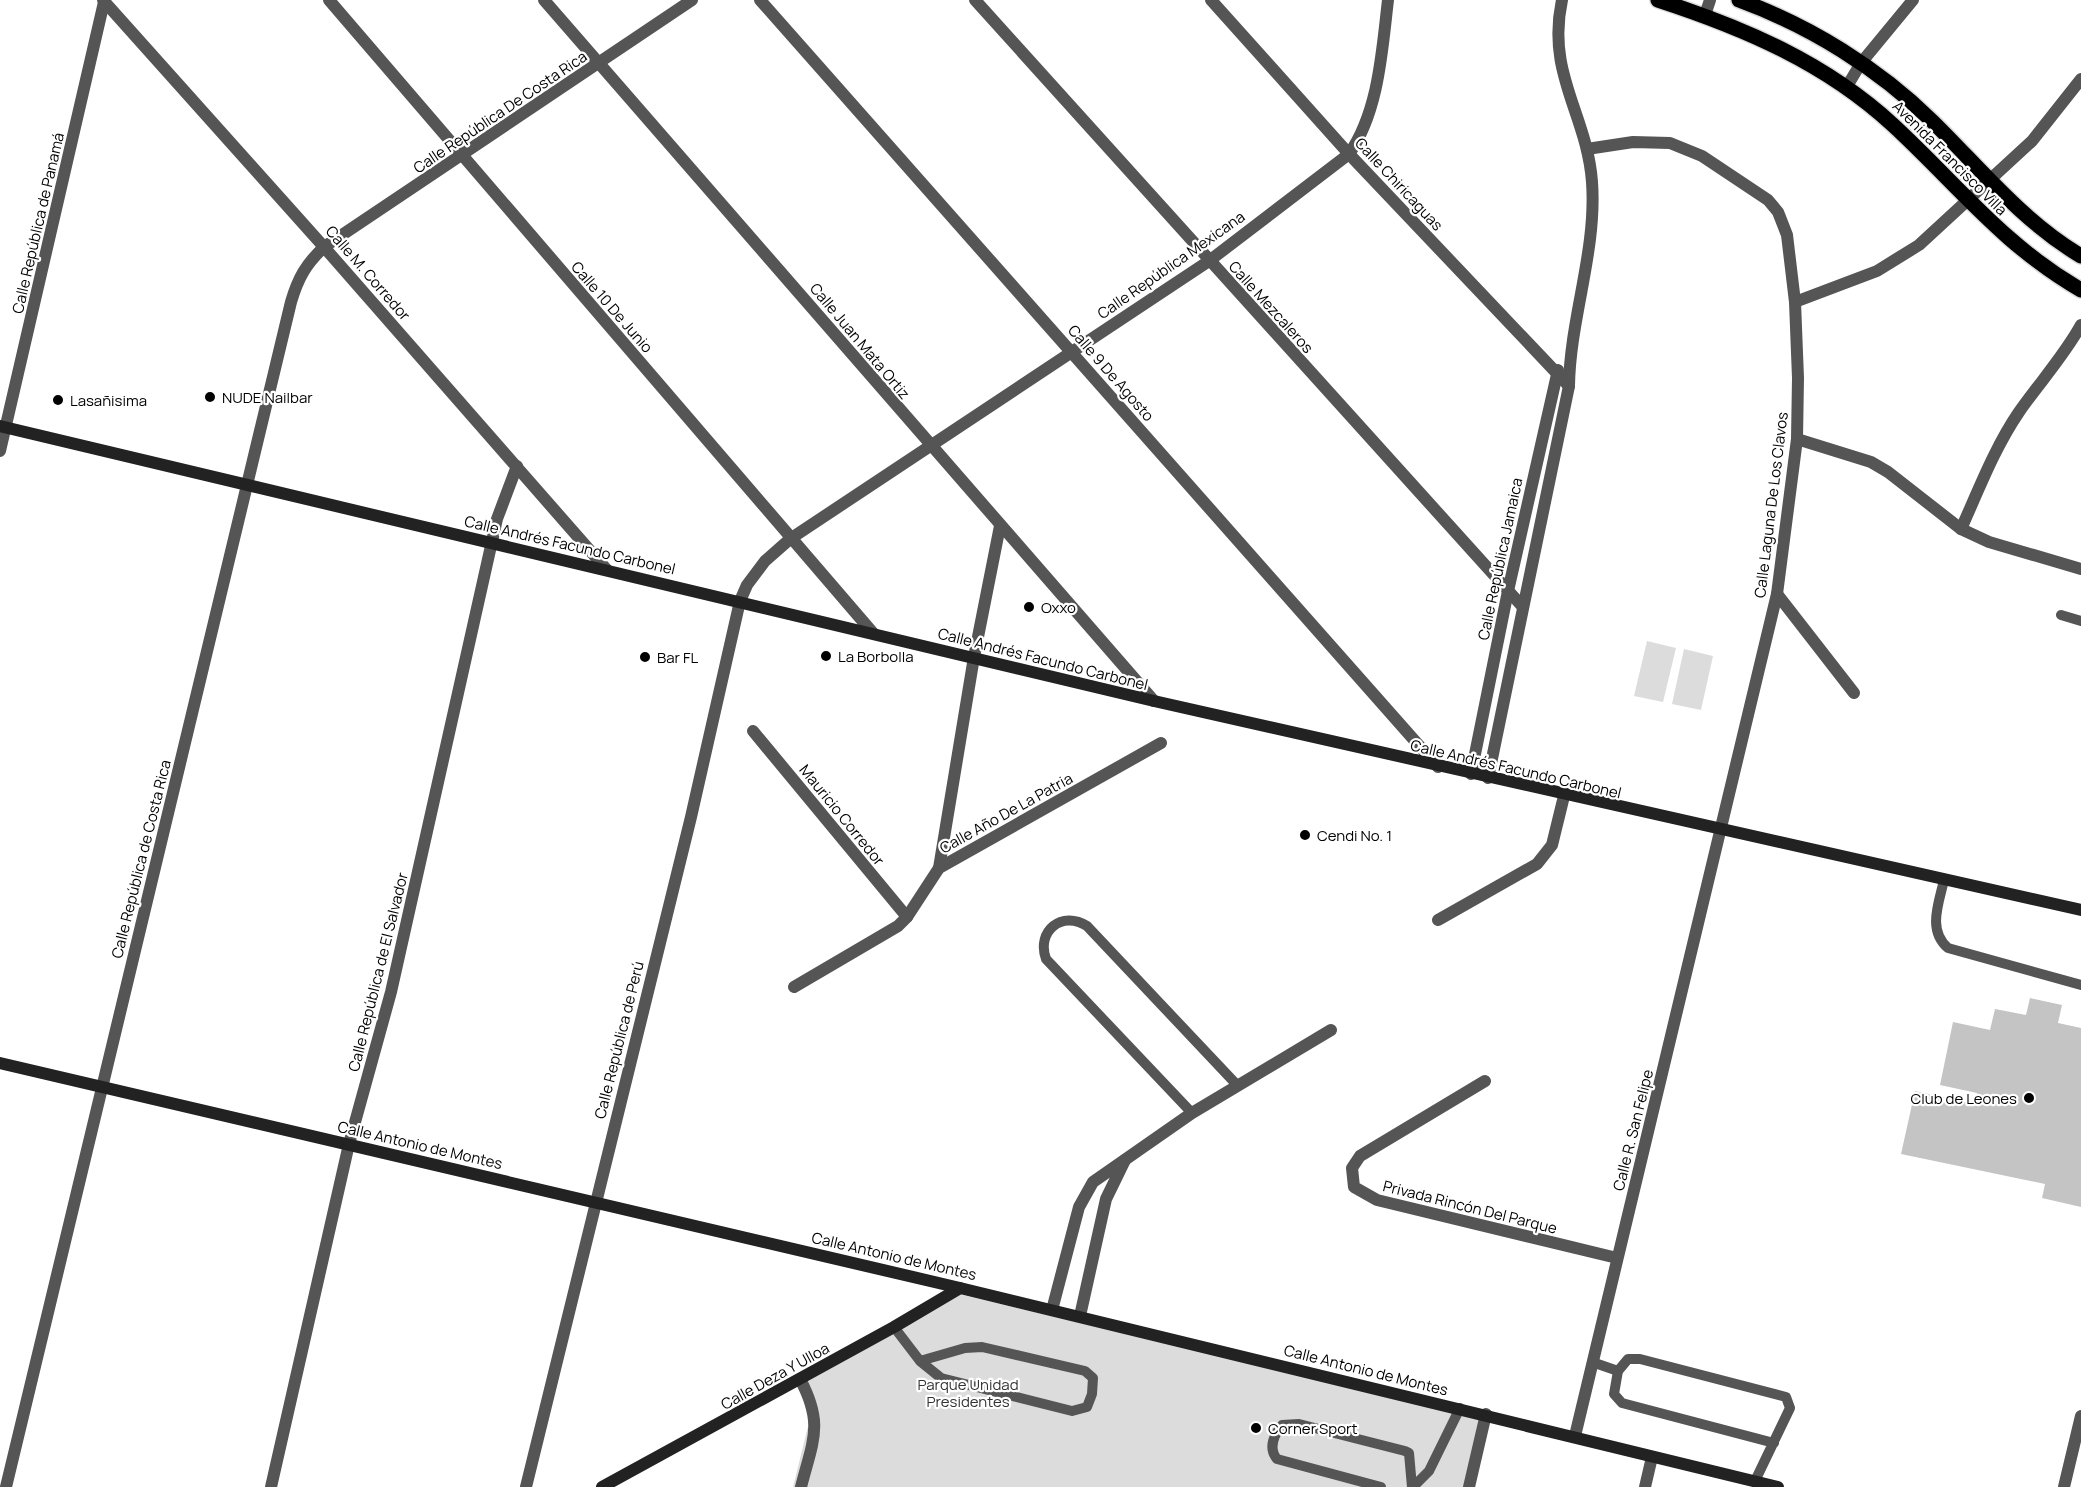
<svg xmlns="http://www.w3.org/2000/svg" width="2081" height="1487" viewBox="0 0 2081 1487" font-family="Manrope,sans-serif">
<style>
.green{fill:#dcdcdc}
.building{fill:#c4c4c4}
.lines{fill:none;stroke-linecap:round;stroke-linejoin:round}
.primary-casing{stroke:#dbdbdb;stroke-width:18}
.lane{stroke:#555;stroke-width:10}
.street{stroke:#555;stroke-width:12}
.secondary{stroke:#222;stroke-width:12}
.primary{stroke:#000;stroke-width:15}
.poi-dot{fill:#000;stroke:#fff;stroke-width:2}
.labels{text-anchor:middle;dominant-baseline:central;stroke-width:4.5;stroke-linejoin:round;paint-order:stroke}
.street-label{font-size:15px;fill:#000;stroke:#fff}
.poi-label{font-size:15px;fill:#000;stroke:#fff;text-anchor:start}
.park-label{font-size:15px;fill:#333;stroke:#fff}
</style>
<rect width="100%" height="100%" fill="#fff"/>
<g class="green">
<path d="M1647,641L1676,648L1663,702L1634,696Z"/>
<path d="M1684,649L1713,656L1701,710L1672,704Z"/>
<path d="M954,1293L1481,1418L1465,1487H793L814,1402L804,1378Z"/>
</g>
<path class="building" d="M2030,998L2062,1005L2058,1023L2081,1028V1207L2042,1198L2045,1184L1901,1154L1915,1091L1975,1104L1977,1093L1940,1085L1953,1022L1990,1030L1995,1009L2026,1015Z"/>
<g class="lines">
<defs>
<g id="primary">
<path d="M1658,0C1744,28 1826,63 1893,125C1958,185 2003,245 2081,290"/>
<path d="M1739,0C1810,26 1878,68 1932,121C1980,168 2022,221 2081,256"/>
</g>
</defs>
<use href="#primary" class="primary-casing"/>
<g class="lane">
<path d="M2061,615L2081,621"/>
<path d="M1944,880C1939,903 1927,930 1948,948L2081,985"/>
<path d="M1192,1113L1046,959C1036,931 1062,910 1087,926L1237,1085"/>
<path d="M894,1327L920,1361L941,1378L1072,1411L1087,1407L1092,1394L1093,1378L1085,1371L982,1347L965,1348L920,1361"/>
<path d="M1592,1362L1618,1371"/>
<path d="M1755,1481L1790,1408L1786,1397L1640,1359H1628L1618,1371L1614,1394L1622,1403L1774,1443"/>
<path d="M1381,1487L1277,1459C1268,1448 1274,1435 1282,1425L1299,1424L1405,1451L1409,1453L1412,1487"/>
<path d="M1413,1487L1429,1471L1460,1408"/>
</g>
<g class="street">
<path d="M103,0L324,247L607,570"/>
<path d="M329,0L873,633"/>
<path d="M544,0L1154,701"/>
<path d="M760,0L1438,767"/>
<path d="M975,0L1522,606"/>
<path d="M1211,0L1349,154L1569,386"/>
<path d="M1705,15L1710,0"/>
<path d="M1846,88L1861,63L1913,0"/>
<path d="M1795,302L1877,271L1919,245L2032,141L2081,79"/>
<path d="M1797,439L1871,462L1888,472L1961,529L1989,542L2081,569"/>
<path d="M0,451L104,2"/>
<path d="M1961,529C1979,489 1995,447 2019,412C2040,382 2064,356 2081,325"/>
<path d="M1777,594L1854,693"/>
<path d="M753,731L907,917"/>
<path d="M1471,774L1508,591L1558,370"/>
<path d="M1488,778L1569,386C1570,318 1597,251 1592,182C1587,114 1546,74 1562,0"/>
<path d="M939,868L974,657L1000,526"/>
<path d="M1438,920L1537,864L1552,845L1564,796"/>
<path d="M794,987L898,926L907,917L939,868L1161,743"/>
<path d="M1485,1081L1360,1156L1352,1168L1354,1187L1377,1200L1617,1258"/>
<path d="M1052,1310L1079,1207L1093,1182L1192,1113L1331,1030"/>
<path d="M1080,1316L1106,1199L1125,1160"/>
<path d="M800,1379C824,1424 813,1440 801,1487"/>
<path d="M1575,1436L1777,594L1797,439L1798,378L1795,302L1787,235L1778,212L1768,200L1702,156L1670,143L1633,142L1587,149"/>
<path d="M6,1487L291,302C298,278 306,264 324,247L692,0"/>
<path d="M271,1487L349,1144L391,992L497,519L517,466"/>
<path d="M526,1487L691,817L740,601L747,585L765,561L790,539L1209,261L1349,154C1379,111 1382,50 1388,0"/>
<path d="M1469,1487L1486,1414"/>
<path d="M1645,1487L1652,1457"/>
<path d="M2064,1487L2081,1416"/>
</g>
<g class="secondary">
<path d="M0,426L1154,701L2081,910"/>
<path d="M0,1063L960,1288L1778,1487"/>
<path d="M602,1487L894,1327L960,1288"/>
</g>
<use href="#primary" class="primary"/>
</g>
<g class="poi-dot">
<circle cx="210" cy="397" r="6"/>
<circle cx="58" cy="400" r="6"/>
<circle cx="1029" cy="607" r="6"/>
<circle cx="826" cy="656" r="6"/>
<circle cx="645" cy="657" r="6"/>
<circle cx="1305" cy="835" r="6"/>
<circle cx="2029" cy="1098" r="6"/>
<circle cx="1256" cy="1428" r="6"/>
</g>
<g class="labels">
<g class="street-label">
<text transform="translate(500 112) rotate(-34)">Calle República De Costa Rica</text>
<text transform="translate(1950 158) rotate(45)">Avenida Francisco Villa</text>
<text transform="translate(1399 184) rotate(47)">Calle Chiricaguas</text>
<text transform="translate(38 223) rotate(-77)">Calle República de Panamá</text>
<text transform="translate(1171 265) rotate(-35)">Calle República Mexicana</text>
<text transform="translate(368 273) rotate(49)">Calle M. Corredor</text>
<text transform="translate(612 307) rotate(49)">Calle 10 De Junio</text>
<text transform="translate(1271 307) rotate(48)">Calle Mezcaleros</text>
<text transform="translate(860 341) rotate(50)">Calle Juan Mata Ortiz</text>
<text transform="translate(1111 373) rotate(49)">Calle 9 De Agosto</text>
<text transform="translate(1771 505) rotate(-83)">Calle Laguna De Los Clavos</text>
<text transform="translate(570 545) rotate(13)">Calle Andrés Facundo Carbonel</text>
<text transform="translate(1500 559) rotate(-78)">Calle República Jamaica</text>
<text transform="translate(1043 659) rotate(14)">Calle Andrés Facundo Carbonel</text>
<text transform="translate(1516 769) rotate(13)">Calle Andrés Facundo Carbonel</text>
<text transform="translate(1006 813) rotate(-29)">Calle Año De La Patria</text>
<text transform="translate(842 815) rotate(51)">Mauricio Corredor</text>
<text transform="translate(141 859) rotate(-76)">Calle República de Costa Rica</text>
<text transform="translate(378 972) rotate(-76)">Calle República de El Salvador</text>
<text transform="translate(619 1040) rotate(-76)">Calle República de Perú</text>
<text transform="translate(1633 1130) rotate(-76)">Calle R. San Felipe</text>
<text transform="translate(420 1145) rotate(13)">Calle Antonio de Montes</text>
<text transform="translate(1470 1207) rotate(14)">Privada Rincón Del Parque</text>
<text transform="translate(894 1256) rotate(13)">Calle Antonio de Montes</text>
<text transform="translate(1366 1370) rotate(14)">Calle Antonio de Montes</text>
<text transform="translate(775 1376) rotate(-29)">Calle Deza Y Ulloa</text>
</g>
<g class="poi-label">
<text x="222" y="397">NUDE Nailbar</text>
<text x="70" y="400">Lasañisima</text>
<text x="1041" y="607">Oxxo</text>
<text x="838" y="656">La Borbolla</text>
<text x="657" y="657">Bar FL</text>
<text x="1317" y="835">Cendi No. 1</text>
<text x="2017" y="1098" text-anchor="end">Club de Leones</text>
<text x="1268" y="1428">Corner Sport</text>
</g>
<g class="park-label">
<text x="968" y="1384">Parque Unidad<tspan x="968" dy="17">Presidentes</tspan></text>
</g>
</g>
</svg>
